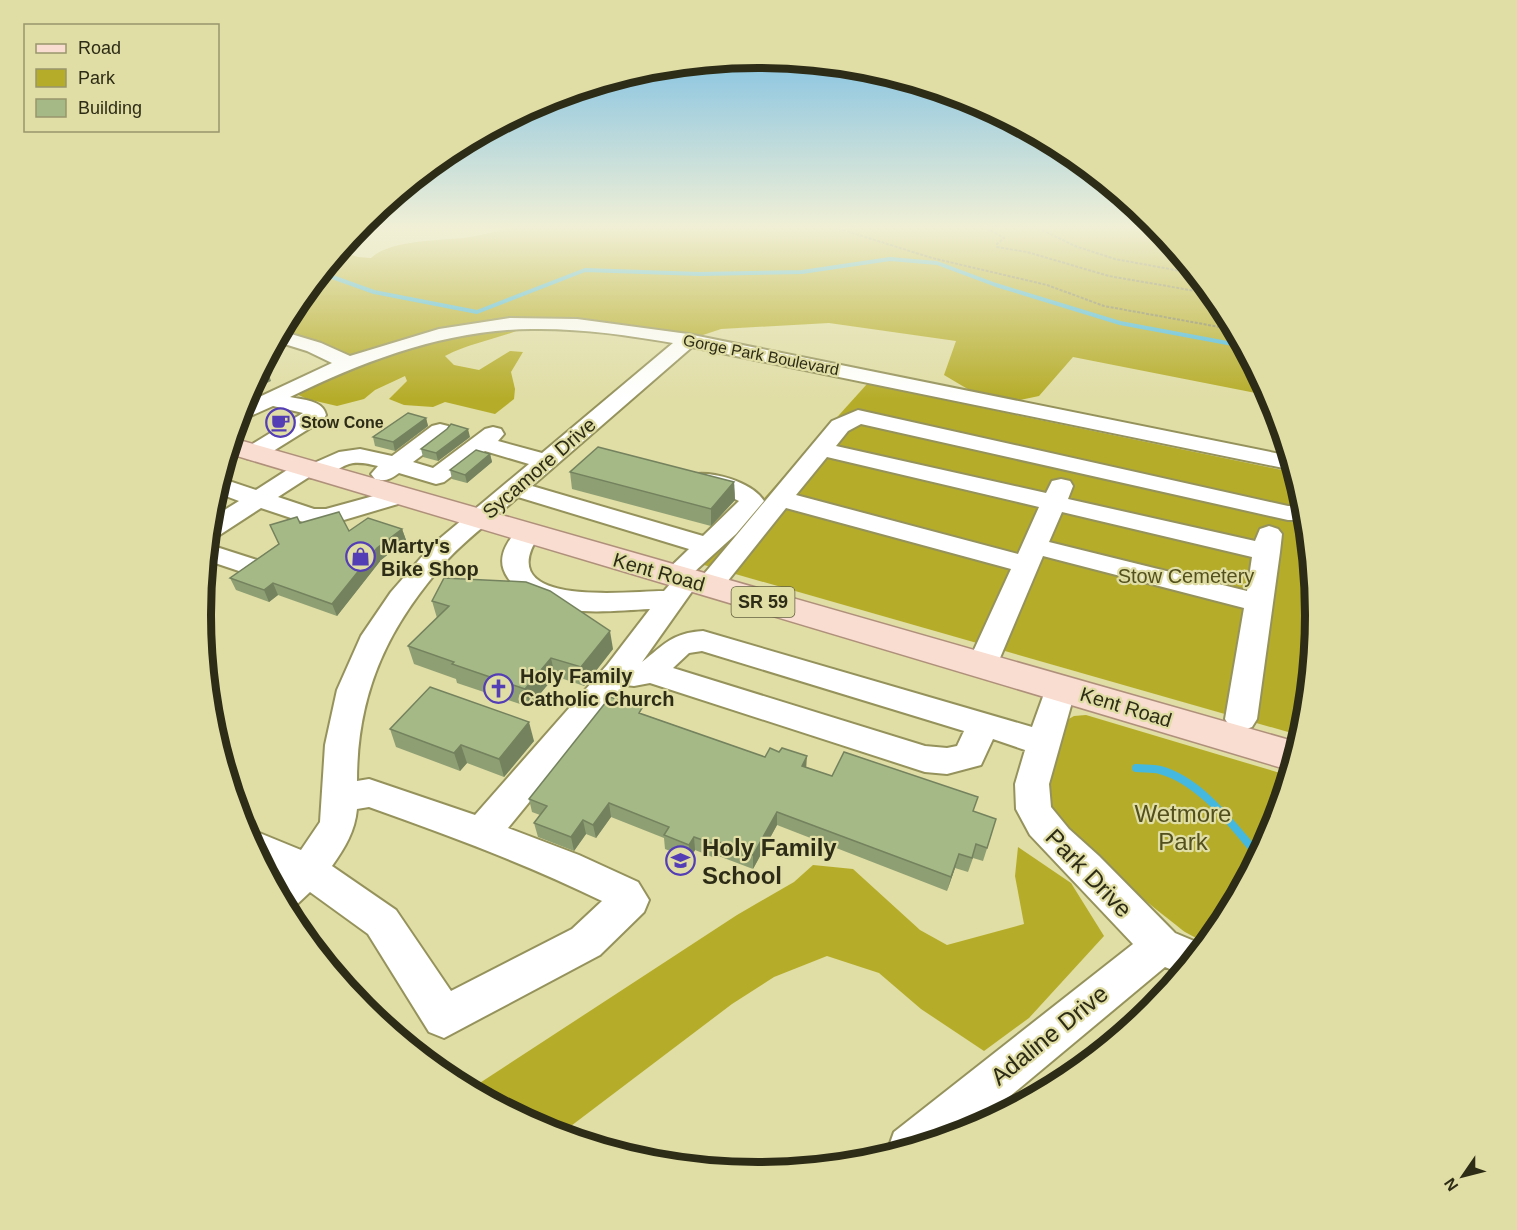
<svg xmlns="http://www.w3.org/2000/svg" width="1517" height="1230" viewBox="0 0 1517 1230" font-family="Helvetica,sans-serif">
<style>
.green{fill:#b5ac29}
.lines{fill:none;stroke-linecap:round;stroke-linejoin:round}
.stream-far2{stroke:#45b8e0;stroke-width:4}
.stream-far1{stroke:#45b8e0;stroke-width:4.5}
.stream{stroke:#45b8e0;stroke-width:8}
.minor-casing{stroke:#95925c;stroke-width:4}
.major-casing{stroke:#af907b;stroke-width:3}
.path{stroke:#7f7d57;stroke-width:2;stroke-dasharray:3 1.5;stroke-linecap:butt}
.minor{fill:#fff;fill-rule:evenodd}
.major{fill:#f9ddd0;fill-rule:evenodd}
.wall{fill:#8e9f73}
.shaded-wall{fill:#74825e}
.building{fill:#a5b986;stroke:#74825e;stroke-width:1.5}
.labels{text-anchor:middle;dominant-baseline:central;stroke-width:4.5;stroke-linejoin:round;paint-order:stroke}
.far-street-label{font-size:16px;fill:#2d2c16;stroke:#e0dda5}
.far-poi-label{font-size:16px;font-weight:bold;fill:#2d2c16;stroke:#e0dda5;text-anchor:start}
.shield{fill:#e0dda5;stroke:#636141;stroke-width:1.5}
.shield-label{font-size:18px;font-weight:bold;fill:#2d2c16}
.street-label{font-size:20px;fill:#2d2c16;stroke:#e0dda5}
.poi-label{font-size:20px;font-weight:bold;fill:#2d2c16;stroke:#e0dda5;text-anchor:start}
.park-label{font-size:20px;fill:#53501d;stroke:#e0dda5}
.near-park-label{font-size:24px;fill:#53501d;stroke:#e0dda5}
.near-poi-label{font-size:24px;font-weight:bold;fill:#2d2c16;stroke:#e0dda5;text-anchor:start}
.near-street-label{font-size:24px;fill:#2d2c16;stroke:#e0dda5}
.rim{fill:none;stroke:#2d2c16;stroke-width:8}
</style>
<rect width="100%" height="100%" fill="#e0dda5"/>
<g class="green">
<path d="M512,226H1158L1223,305L1271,396L1073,357L1039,396L1020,400L971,391L944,375L956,341L829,323L721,329L688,340L533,324C505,338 474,341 445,356L454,365L479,370L510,351L523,352L511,372L515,389L514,399L495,414L445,402L433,407L404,405L389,399L407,381L405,376L375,390L364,399L337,406L307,399L288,390L336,368L331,361L279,334L295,305L339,251L358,257L371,258C390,240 437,241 462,238C479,236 497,232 512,226Z"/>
<path d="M867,384L1296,473L1306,506L1316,615L1306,724L1302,736L704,565Z"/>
<path d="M1086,715L1290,776L1274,829L1222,925L1207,944L1185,932C1160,912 1053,830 1048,805C1044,786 1061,739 1067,720L1074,716Z"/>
<path d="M1018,847L1071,883L1104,936L1029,1018L984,1051L921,1009L879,973L827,956L774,977L732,1004L559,1135L545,1130L469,1090L737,915L794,882L813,865L853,869L920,930L947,945L1024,924L1015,876Z"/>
</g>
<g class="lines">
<path class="stream-far2" d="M321,273L374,292L477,312L585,270L700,274L802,272L890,259L937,263L996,285L1120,323L1238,345"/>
<path class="stream-far1" d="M1230,343L1244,346"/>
<path class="stream" d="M1136,768C1144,769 1152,768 1160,770C1201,781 1232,825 1259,856"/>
<defs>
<g id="minor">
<path d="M510,318L577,319L688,334L1290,456L1293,470L692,347L532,486L703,536L739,501L720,492L690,485L686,480L690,475C711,470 752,482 764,501L736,534L683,582L689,584L693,590L642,662C665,644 672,633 703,631L1032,727L1049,680L1060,677L1071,680L1076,688L1049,784L1051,807L1069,829L1099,856L1175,933L1206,946L1182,974L1165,967L967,1132L890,1155L888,1149L894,1132L1133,944L1030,835L1016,809L1015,784L1025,750L993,739L981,765L947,774L925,772L650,683L634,686L625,685L508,828L579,855L638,882L649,900L644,912L600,955L444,1038L429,1032L368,934L310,892L293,908L287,910L270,880L278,873L264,867L245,832L252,830L301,850L320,822L325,745L337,690L361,636L391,592L432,545L529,464L485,451L444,482L436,484L399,473C391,479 385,482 375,479L371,474L378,466C369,464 358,461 349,464C334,469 325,482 309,477L278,497L314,509H326L399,489L408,491L411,496L408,501L327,525L303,522L261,508L218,536L209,539L210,519L239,501L215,492L220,478L256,490L298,463L306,461L314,463L339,452L360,449L392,456L432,426L440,424L448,426L451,431L448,436L413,462L433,468L485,429L493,427L501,429L504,434L498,441L542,453L673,343C626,335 579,328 531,329C446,330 366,360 290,397C303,400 323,400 326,415L323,420L262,458L254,460L246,458L243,453L246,448L303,413L273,406L239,421H237L242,405L332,363L307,351L275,341L281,331L321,343L350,356L439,329ZM518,497L689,549L661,576L665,582L671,583L664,591C629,591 488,609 540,534L536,529L527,526L518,529C506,543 495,560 508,578C537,621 605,611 650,609L607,665L475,815L369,779L357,781C357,691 389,624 449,558C470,536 496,517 518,497ZM702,651L964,731L957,746L947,748L925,746L673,668L689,653ZM369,807C448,835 526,864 602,901L572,929L451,991L396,910L332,866C345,848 355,831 357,809Z"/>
<path d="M858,410L1288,506H1306L1307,520H1288L861,424L848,431L836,446L1046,493L1052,481L1061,479L1070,481L1073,486L1068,499L1255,541L1260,529L1269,526L1278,529L1282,534L1280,552L1257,719L1252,727L1241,731L1230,727L1225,719L1244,608L1043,556L997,665L993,672L982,676L971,672L967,665L1011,569L786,508L719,592L709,595L699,592L695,586L699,580L832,421ZM827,457L1039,507L1018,554L796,495ZM1062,512L1252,557L1247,591L1049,542Z"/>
<path d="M207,544L257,560L261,566L257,572L248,574L206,560Z"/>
</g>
<path id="major" d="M232,439L239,440L1300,743L1292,771L227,453Z"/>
</defs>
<use href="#minor" class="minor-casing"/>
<use href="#major" class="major-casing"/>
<g class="path">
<path d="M830,226L932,258L1047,285L1104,306L1236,330"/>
<path d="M983,226L1004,238L997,244V247L1027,252L1109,276L1213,294"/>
<path d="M1034,226L1075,246L1115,259L1197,274"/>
</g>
<use href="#minor" class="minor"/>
<use href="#major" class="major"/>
</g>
<g class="wall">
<path d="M426,418L428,426L395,451L375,446L373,437Z"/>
<path d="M470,437L438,461L423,457L421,449Z"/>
<path d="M490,454L492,462L467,483L452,479L450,470Z"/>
<path d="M570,472L734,482L735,500L711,526L572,489Z"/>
<path d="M300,523L349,531L402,529L406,540L381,560L337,616L278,595L269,602L236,590L230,578L278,544Z"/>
<path d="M432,601L613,649L584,686L555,676L529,707L457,683L456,679L414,664L408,646L437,618Z"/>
<path d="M643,714L765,757L806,767L832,776L974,812L992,833L983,861L973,858L968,872L955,868L947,891L777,825L753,869L716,855L715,858L695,850L690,859L665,849L664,838L611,817L596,838L586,834L574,851L538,837L534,823L540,815L532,812L529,799Z"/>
<path d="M390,729L534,741L504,777L467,763L460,771L396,747Z"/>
</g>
<g class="shaded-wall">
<path d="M266,366L271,381L248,392L261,368Z"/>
<path d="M426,418L428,426L395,451L393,442Z"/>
<path d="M468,429L470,437L438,461L436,453Z"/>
<path d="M490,454L492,462L467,483L465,475Z"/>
<path d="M734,482L735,500L711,526V509Z"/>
<path d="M215,493L222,509L210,516L211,506Z"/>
<path d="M402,529L406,540L381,560L337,616L332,604L377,548Z"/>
<path d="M273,583L278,595L269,602L264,590Z"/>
<path d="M610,631L613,649L584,686L581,667Z"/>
<path d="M551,658L555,676L529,707L525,689Z"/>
<path d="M529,722L534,741L504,777L499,759Z"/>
<path d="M461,745L467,763L460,771L454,753Z"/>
<path d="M807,756L806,770L802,766Z"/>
<path d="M609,803L611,817L596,838L593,825Z"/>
<path d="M777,812V825L753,869V855Z"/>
<path d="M583,820L586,834L574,851L571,837Z"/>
<path d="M694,837L695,850L690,859L689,845Z"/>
<path d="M716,841V855L715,858L714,844Z"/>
<path d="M959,854L955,868L947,891L951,877Z"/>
</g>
<g class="building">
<path d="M408,413L426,418L393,442L373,437Z"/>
<path d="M451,424L468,429L436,453L421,449L447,429Z"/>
<path d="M598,447L734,482L711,509L570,472Z"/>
<path d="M476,450L490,454L465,475L450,470Z"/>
<path d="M339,512L349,531L368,518L402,529L377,548L332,604L273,583L264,590L230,578L279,544L270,525L297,517L300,523Z"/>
<path d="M444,578L526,582L550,591L610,631L581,667L551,658L525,689L452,664L454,662L408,646L449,606L432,601Z"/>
<path d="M430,687L529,722L499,759L461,745L454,753L390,729Z"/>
<path d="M610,697L642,708L639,713L765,757L770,748L779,752L782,748L807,756L802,766L832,776L844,752L978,797L973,811L996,819L987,848L976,844L972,858L959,854L951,877L777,812L753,855L716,841L714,844L694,837L689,845L664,835L669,827L609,803L593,825L583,820L571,837L534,823L547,806L529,799Z"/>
</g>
<linearGradient id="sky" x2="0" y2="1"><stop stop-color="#67b6e5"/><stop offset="0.57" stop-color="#f1f0d6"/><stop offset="1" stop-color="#f1f0d6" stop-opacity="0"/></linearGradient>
<rect width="1517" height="399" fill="url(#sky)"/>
<defs>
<symbol id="cafe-ring" viewBox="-11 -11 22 22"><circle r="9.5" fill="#e0dda5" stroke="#543eb6" stroke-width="1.5"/><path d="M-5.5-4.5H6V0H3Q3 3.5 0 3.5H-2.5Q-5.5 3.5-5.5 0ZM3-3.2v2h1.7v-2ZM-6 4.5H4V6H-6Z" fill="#543eb6"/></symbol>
<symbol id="shop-ring" viewBox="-11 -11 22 22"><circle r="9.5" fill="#e0dda5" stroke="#543eb6" stroke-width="1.5"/><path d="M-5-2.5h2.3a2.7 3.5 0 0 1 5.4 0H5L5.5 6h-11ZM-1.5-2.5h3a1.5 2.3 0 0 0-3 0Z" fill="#543eb6"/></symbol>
<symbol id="church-ring" viewBox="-11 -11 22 22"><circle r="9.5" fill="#e0dda5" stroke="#543eb6" stroke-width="1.5"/><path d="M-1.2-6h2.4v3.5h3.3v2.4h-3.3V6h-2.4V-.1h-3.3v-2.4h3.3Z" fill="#543eb6"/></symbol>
<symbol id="school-ring" viewBox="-11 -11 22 22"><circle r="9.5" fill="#e0dda5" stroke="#543eb6" stroke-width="1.5"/><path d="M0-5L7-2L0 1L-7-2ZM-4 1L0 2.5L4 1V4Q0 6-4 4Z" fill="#543eb6"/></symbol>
</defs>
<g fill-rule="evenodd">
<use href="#cafe-ring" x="264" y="406" width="33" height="33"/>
<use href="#shop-ring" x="344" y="540" width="33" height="33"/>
<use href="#church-ring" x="482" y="672" width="33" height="33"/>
<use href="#school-ring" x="664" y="844" width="33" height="33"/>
</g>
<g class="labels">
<g class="far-street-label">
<text transform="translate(761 355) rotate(11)">Gorge Park Boulevard</text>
</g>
<g class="far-poi-label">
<text x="301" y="422">Stow Cone</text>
</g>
<rect class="shield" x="731.5" y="587" width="63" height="30" rx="4.5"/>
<g class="shield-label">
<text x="763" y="602">SR 59</text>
</g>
<g class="street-label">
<text transform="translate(539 468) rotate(-41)">Sycamore Drive</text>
<text transform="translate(659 572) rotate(16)">Kent Road</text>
<text transform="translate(1126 707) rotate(17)">Kent Road</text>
</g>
<g class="poi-label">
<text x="381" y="546">Marty's<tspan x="381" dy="23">Bike Shop</tspan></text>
<text x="520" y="676">Holy Family<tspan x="520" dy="23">Catholic Church</tspan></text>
</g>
<g class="park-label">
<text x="1186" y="576">Stow Cemetery</text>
</g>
<g class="near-park-label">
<text x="1183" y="813">Wetmore<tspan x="1183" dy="28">Park</tspan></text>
</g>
<g class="near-poi-label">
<text x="702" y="847">Holy Family<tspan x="702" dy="28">School</tspan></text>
</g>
<g class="near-street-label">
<text transform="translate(1089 873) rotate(46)">Park Drive</text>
<text transform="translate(1049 1035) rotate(-39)">Adaline Drive</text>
</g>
</g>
<path d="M0 0H1517V1230H0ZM211 615a547 547 0 1 1 1094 0a547 547 0 1 1-1094 0Z" fill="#e0dda5" fill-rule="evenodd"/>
<path class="rim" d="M211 615a547 547 0 1 1 1094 0a547 547 0 1 1-1094 0Z"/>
<rect x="24" y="24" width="195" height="108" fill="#e0dda5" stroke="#98966c" stroke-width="1.5"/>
<rect x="36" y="44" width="30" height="9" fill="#f9ddd0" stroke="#98966c" stroke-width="1.5"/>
<text x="78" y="54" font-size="18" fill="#2d2c16">Road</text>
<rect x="36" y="69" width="30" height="18" fill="#b5ac29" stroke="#98966c" stroke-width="1.5"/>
<text x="78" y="84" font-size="18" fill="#2d2c16">Park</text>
<rect x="36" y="99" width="30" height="18" fill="#a5b986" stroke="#98966c" stroke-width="1.5"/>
<text x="78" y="114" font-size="18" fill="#2d2c16">Building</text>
<g transform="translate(1463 1176) rotate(235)" stroke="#e0dda5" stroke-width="4.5" paint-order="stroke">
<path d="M0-4.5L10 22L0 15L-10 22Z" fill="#2d2c16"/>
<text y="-9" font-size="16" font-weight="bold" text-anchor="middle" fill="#2d2c16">N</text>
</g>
</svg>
